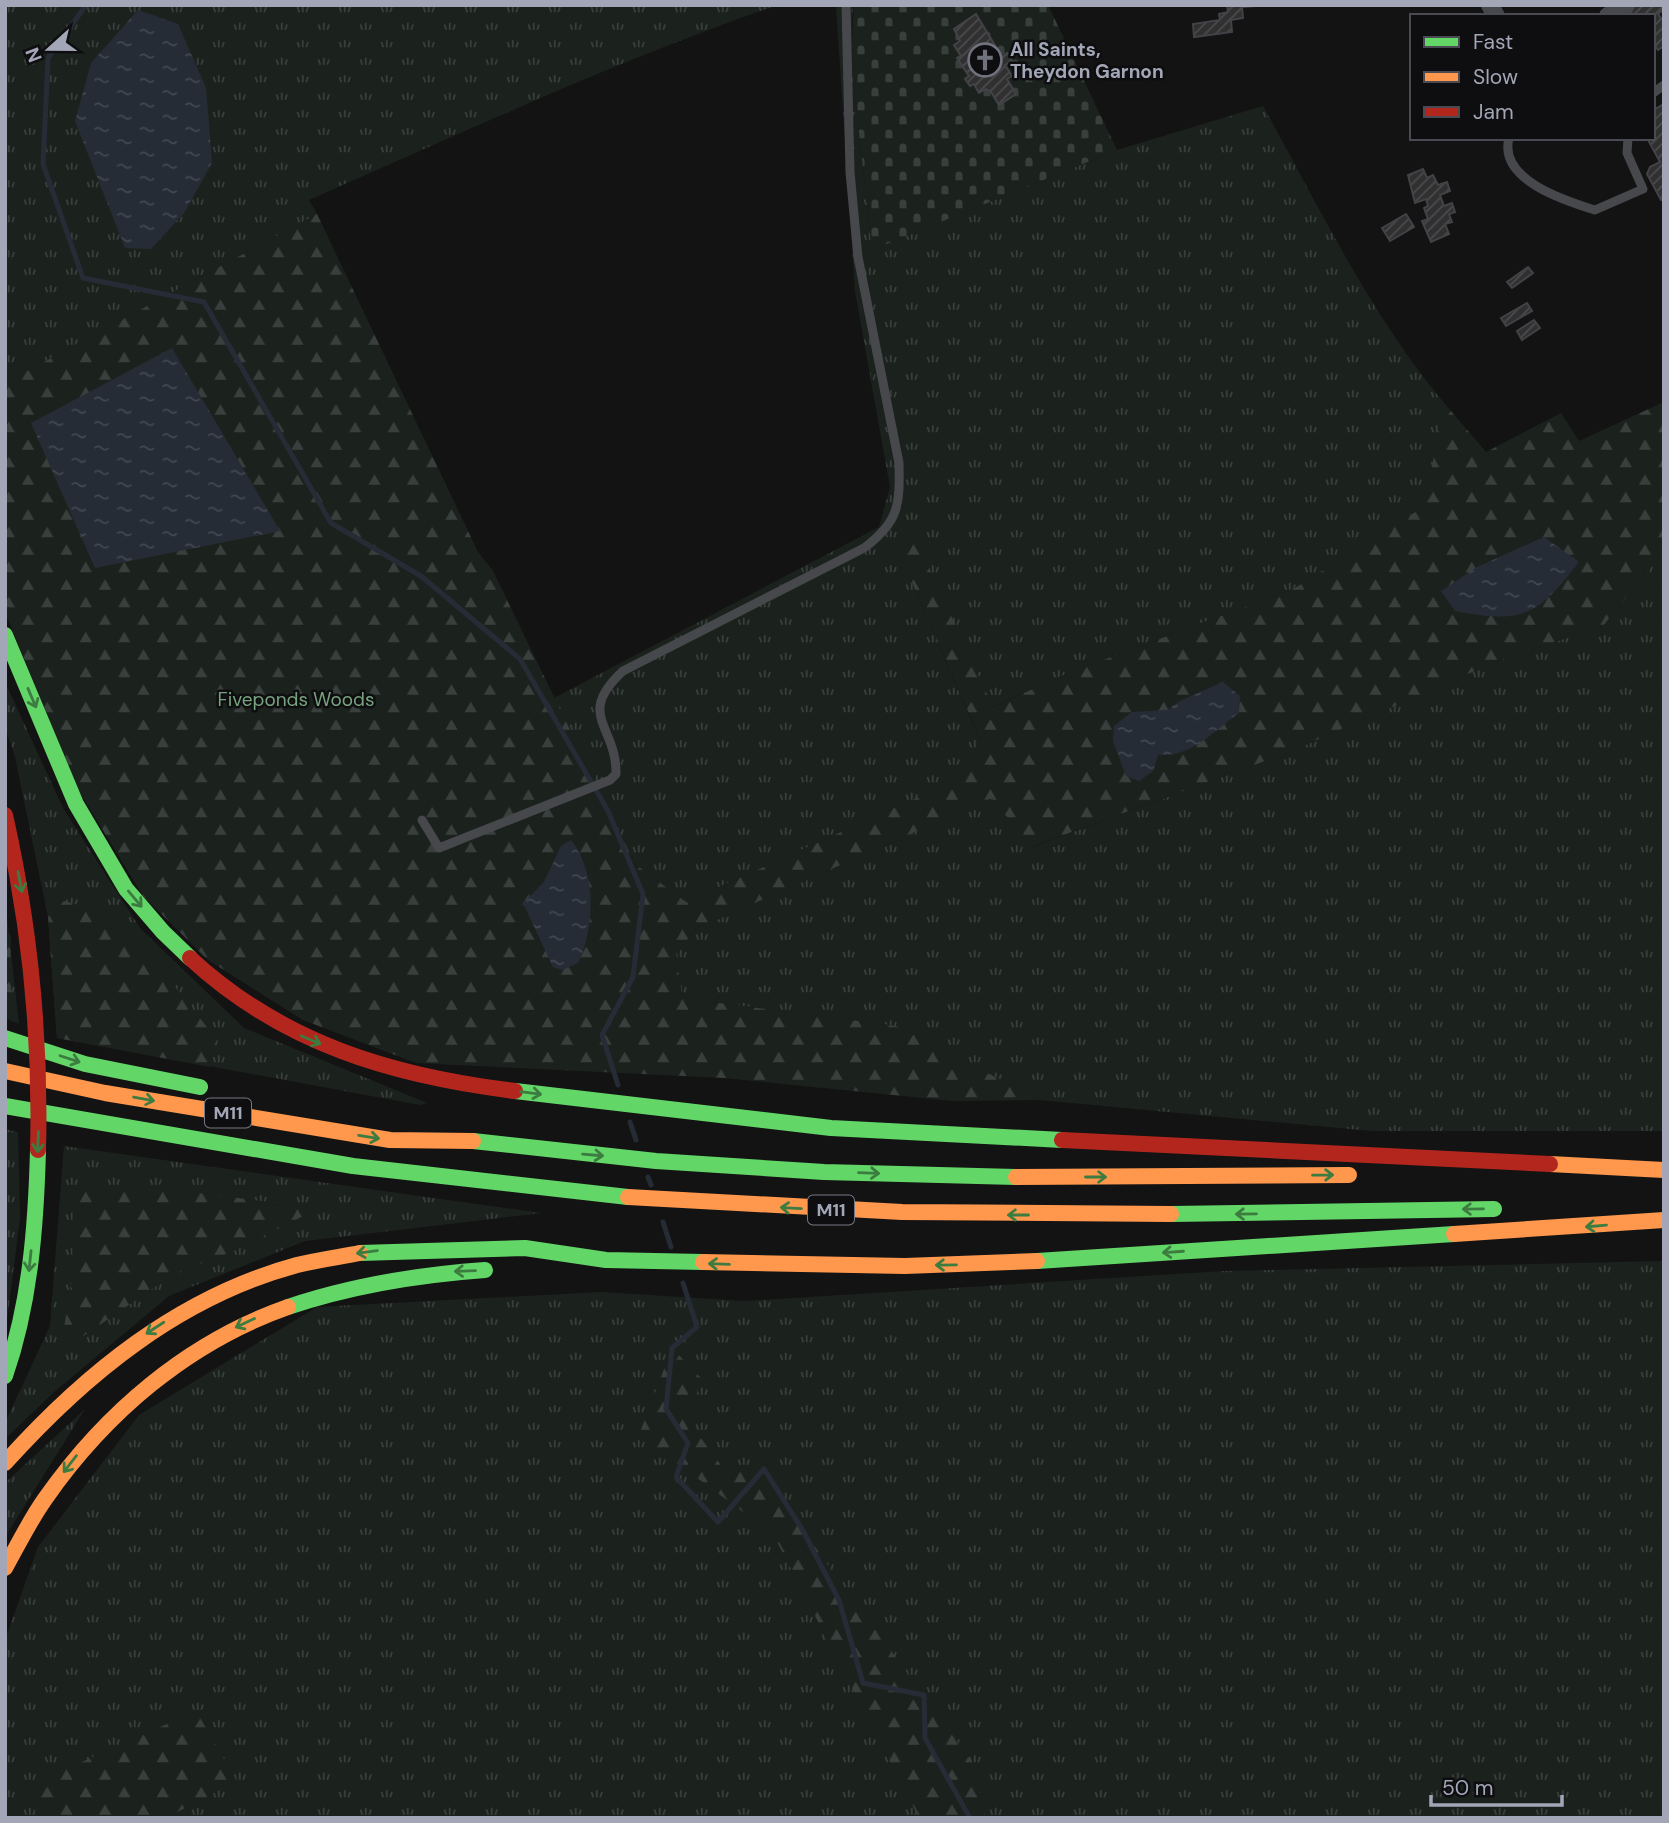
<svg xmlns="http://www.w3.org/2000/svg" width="1669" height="1823" viewBox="0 0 1669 1823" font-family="'DM Sans',sans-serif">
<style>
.grass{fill:url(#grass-tufts)}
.forest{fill:url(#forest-firs)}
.cemetery{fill:url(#cemetery-stones)}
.water{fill:url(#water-ripples)}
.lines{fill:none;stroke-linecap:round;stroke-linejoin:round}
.stream{stroke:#262c36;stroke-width:5}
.building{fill:url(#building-hatch);stroke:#424247;stroke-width:2}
.lane{stroke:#47484c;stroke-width:9}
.street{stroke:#47484c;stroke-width:18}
.fast{stroke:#63d668;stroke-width:16}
.slow{stroke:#ff974d;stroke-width:16}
.jam{stroke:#b3261e;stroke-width:16}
.oneway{stroke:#3d7c40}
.labels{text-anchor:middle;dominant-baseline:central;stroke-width:5;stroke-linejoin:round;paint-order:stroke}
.shield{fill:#0e0d0f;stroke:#767884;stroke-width:2}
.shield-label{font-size:18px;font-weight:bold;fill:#a2a6b6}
.poi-label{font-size:19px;font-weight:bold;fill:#a2a6b6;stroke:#0e0d0f;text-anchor:start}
.park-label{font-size:19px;fill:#77a37f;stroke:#0e0d0f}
</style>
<defs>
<pattern id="grass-tufts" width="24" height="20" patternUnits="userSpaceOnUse" patternTransform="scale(1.75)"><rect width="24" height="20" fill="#1b221d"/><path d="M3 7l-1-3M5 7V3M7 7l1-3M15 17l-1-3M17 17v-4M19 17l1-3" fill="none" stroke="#393f3c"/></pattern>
<pattern id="forest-firs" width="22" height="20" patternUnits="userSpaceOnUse" patternTransform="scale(1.75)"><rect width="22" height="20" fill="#1b221d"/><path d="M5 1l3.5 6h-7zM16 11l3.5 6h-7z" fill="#393f3c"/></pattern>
<pattern id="cemetery-stones" width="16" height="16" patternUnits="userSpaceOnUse" patternTransform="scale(1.75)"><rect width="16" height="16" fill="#1b221d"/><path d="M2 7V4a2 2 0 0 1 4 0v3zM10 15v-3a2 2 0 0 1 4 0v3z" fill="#393f3c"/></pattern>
<pattern id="water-ripples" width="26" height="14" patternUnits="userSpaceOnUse" patternTransform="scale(1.75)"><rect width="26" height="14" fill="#262c36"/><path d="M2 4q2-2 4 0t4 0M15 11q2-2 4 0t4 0" fill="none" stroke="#424851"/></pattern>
<pattern id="building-hatch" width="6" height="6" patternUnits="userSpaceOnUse" patternTransform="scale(1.75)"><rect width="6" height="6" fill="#303031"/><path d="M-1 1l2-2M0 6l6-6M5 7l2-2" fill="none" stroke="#4b4b4d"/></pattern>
</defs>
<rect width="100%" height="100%" fill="#131313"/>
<g class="grass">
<path d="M5,5H778C618,60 464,132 309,200L317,214L5,383Z"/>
<path d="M836,5H853L851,60L872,250L1117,150L1263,106C1321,210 1373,321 1451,411L1439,427L1426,506L1295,588L1066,674L992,707L909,525L898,550L980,740L965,776L686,902L635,864L554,698L879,527L890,487L855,291Z"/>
<path d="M1664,551V1131H1372L1040,1100L896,1026L682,998L676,953L696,929L992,798L1032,847L1287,753L1500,660L1603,626Z"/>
<path d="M5,682L63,808L140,928L244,1028L427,1103L420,1105L57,1038L48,917L15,757L5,727Z"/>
<path d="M5,900L19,1024L5,1018Z"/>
<path d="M5,1129L18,1132L20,1218L5,1336Z"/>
<path d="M64,1146L541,1213L305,1241L169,1296L54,1392L5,1439V1423L50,1326Z"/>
<path d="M1664,1261V1818H5V1640L38,1547L139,1415L317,1307L601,1292L744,1301L1224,1271Z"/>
<path d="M85,1409L5,1537V1483Z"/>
</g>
<g class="forest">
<path d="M317,214L478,552L493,571L635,864L686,902L965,776L980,739L898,550L909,524L993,707L1066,674L1295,588L1425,506L1439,427L1451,411L1486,452L1561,413L1579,441L1664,402V551L1603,626L1500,660L1287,753L1031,847L992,798L696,929L676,953L682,998L896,1026L1040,1100L953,1101L724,1078L416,1063L303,1020L208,960L143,896L79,791L5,612V383Z"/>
<path d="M64,901L93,909L156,963L218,1041L210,1067L57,1038L48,917Z"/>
<path d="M5,931L11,936L10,974L13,1012L5,1008Z"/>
<path d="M143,1186L319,1208L236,1250L174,1274L60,1352L72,1279L73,1192Z"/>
<path d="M672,1348L701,1378L689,1422L726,1472L764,1469L802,1529L975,1766L986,1818H919L773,1534L639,1435Z"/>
<path d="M196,1711L237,1781L166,1818H37L28,1786Z"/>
</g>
<path class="cemetery" d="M854,5H1048L1117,150L872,250L851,60Z"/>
<g class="water">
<path d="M138,10L178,24L206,88L212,163L184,213L151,249L125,248L75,121L91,63Z"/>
<path d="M172,348L280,531L95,568L31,423Z"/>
<path d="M1544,537L1579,562C1537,616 1523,624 1455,611L1441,591L1477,567Z"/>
<path d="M1223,682L1240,696L1239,713C1212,732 1193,757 1158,755L1153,771L1139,781L1126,776L1113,741L1114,726L1132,712L1167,710L1180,701Z"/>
<path d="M571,840C597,873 595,927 578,963L562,970L553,967L523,903L544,882L561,846Z"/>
</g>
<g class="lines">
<g class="stream">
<path d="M86,5L48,58L43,164L83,278L204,302L331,523L421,576L520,659L608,811L643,894L633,977L602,1035L618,1085"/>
<path d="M630,1122L636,1140"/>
<path d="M648,1177L651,1185"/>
<path d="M663,1222L671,1247"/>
<path d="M683,1283L697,1327L672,1348L666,1409L688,1443L676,1477L718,1522L764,1469L802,1529L839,1600L863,1683L924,1695L925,1738L970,1818"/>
</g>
</g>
<g class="building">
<path d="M1227,5H1271L1242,7L1243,18L1231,20L1232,32L1194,37L1193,24L1220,20L1219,14L1228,12Z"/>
<path d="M1636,5H1660L1663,10L1658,14L1664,22V46L1658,50L1653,43V16H1634L1630,10Z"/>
<path d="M976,14L1002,57L1007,53L1012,61L1005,65L1012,76L1007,79L1016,94L999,105L991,92L986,89L979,93L974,84L970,86L965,79L969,76L957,58L961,56L954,45L960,41L954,29Z"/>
<path d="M1664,104V199L1661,200L1647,174L1650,167L1660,162L1647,138H1653V110Z"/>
<path d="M1423,169L1427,178L1433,175L1438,185L1447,182L1450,191L1440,195L1444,206L1452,203L1455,212L1449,214L1452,222L1445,224L1449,234L1431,242L1422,221L1428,219L1424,208L1428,206L1426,199L1415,203L1408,175Z"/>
<path d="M1406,214L1414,227L1390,241L1382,228Z"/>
<path d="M1528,267L1533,273L1512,288L1507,282Z"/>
<path d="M1527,303L1532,311L1506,326L1501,318Z"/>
<path d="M1534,320L1540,328L1522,340L1517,331Z"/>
</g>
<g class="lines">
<g class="lane">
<path d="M1653,93L1664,85"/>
<path d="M1509,138C1498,180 1566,201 1595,210L1643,189L1627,153L1628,138"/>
<path d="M422,820L439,848L610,780L616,774C617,726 575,715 623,671L864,548C899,522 900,505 899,463L858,257L850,172L846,5"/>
</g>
<g class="street">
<path d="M1490,5L1496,16"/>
<path d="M1608,16L1626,5"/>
</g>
<g class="fast">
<path d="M5,635L76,804L126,889L163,932L190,958"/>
<path d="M5,1038L85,1064L200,1087"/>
<path d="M515,1091L831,1128L1062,1140"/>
<path d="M5,1106L353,1166L628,1197"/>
<path d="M473,1141L656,1161L824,1172L1016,1177"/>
<path d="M1171,1214L1494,1209"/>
<path d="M360,1253L525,1248L606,1260L703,1262"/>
<path d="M1037,1261L1454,1234"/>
<path d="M288,1307C353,1285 416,1275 485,1270"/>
<path d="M5,1376C30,1304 36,1227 38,1150"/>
</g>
<g class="slow">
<path d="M5,1071L105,1093L390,1140L473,1141"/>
<path d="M1550,1164L1664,1170"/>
<path d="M1016,1177L1349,1175"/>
<path d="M628,1197L902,1212L1171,1214"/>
<path d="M1454,1234L1664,1220"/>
<path d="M703,1262L905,1266L1037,1261"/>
<path d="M5,1463C85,1374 179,1297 297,1265C317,1260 339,1257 360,1253"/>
<path d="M5,1568C18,1545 30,1520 45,1499C105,1413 188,1342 288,1307"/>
</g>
<g class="jam">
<path d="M5,815C30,926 41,1037 38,1150"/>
<path d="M190,958C283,1044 393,1076 515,1091"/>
<path d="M1062,1140L1550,1164"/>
</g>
</g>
<defs><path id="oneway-shaft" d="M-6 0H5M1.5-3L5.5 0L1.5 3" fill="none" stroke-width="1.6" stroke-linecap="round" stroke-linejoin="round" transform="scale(1.75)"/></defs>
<g class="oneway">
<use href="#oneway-shaft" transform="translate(32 698) rotate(67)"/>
<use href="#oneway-shaft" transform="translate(20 882) rotate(79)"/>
<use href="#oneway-shaft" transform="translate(135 899) rotate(50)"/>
<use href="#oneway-shaft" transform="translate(311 1040) rotate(22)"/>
<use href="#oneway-shaft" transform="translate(70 1059) rotate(18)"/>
<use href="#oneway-shaft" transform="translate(531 1093) rotate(7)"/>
<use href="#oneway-shaft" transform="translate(144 1099) rotate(10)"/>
<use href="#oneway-shaft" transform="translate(369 1137) rotate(9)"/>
<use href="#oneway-shaft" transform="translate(38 1142) rotate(92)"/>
<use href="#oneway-shaft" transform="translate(593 1155) rotate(5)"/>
<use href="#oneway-shaft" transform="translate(869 1173) rotate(2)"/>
<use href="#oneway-shaft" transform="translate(1323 1175) rotate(-1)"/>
<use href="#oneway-shaft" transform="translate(1096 1177)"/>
<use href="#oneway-shaft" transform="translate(791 1208) rotate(-177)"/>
<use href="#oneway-shaft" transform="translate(1473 1209) rotate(179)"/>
<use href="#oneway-shaft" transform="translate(1246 1214) rotate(179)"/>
<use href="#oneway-shaft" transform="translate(1018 1215) rotate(-180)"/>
<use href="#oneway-shaft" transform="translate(1596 1226) rotate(175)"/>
<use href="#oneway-shaft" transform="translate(367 1252) rotate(172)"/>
<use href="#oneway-shaft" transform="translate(1173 1252) rotate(176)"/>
<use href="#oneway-shaft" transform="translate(30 1261) rotate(96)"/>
<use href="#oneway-shaft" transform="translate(719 1264) rotate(-178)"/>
<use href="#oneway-shaft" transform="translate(946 1265) rotate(179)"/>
<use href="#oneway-shaft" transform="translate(465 1271) rotate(178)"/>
<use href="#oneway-shaft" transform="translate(245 1323) rotate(155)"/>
<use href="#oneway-shaft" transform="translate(155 1328) rotate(147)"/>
<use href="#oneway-shaft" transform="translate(70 1464) rotate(128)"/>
</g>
<defs>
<symbol id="church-ring" viewBox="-11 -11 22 22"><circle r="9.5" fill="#0e0d0f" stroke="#70737d" stroke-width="1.5"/><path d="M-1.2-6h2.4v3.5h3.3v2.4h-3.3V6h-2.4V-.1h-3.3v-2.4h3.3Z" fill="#70737d"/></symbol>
</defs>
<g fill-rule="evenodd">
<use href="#church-ring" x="966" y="41" width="38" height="38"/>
</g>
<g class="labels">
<g class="shield">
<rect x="205" y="1098.5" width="46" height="29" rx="5"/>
<rect x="808" y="1195.5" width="46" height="29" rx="5"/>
</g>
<g class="shield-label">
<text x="228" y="1113">M11</text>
<text x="831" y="1210">M11</text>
</g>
<g class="poi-label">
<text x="1010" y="49">All Saints,<tspan x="1010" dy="22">Theydon Garnon</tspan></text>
</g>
<g class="park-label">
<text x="296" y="699">Fiveponds Woods</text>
</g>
</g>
<rect width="1669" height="1823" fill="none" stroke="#a2a6b6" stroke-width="14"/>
<rect x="1410" y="14" width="245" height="126" fill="#0e0d0f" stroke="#494a52" stroke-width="2"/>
<rect x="1424" y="37" width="35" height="10" fill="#63d668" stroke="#494a52" stroke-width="2"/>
<text x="1473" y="49" font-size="21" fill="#a2a6b6">Fast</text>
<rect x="1424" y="72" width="35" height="10" fill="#ff974d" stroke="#494a52" stroke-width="2"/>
<text x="1473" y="84" font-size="21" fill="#a2a6b6">Slow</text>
<rect x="1424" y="107" width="35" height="10" fill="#b3261e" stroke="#494a52" stroke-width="2"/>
<text x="1473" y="119" font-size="21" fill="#a2a6b6">Jam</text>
<g transform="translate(49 49) rotate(249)" stroke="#0e0d0f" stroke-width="5" paint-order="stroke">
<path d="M0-5L12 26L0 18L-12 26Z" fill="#a2a6b6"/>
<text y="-10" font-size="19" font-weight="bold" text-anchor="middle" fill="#a2a6b6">N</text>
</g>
<path d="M1431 1795v10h131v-10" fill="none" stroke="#a2a6b6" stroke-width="3.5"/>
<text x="1442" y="1795" font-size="21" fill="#a2a6b6" stroke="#0e0d0f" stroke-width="5" paint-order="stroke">50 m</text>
</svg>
